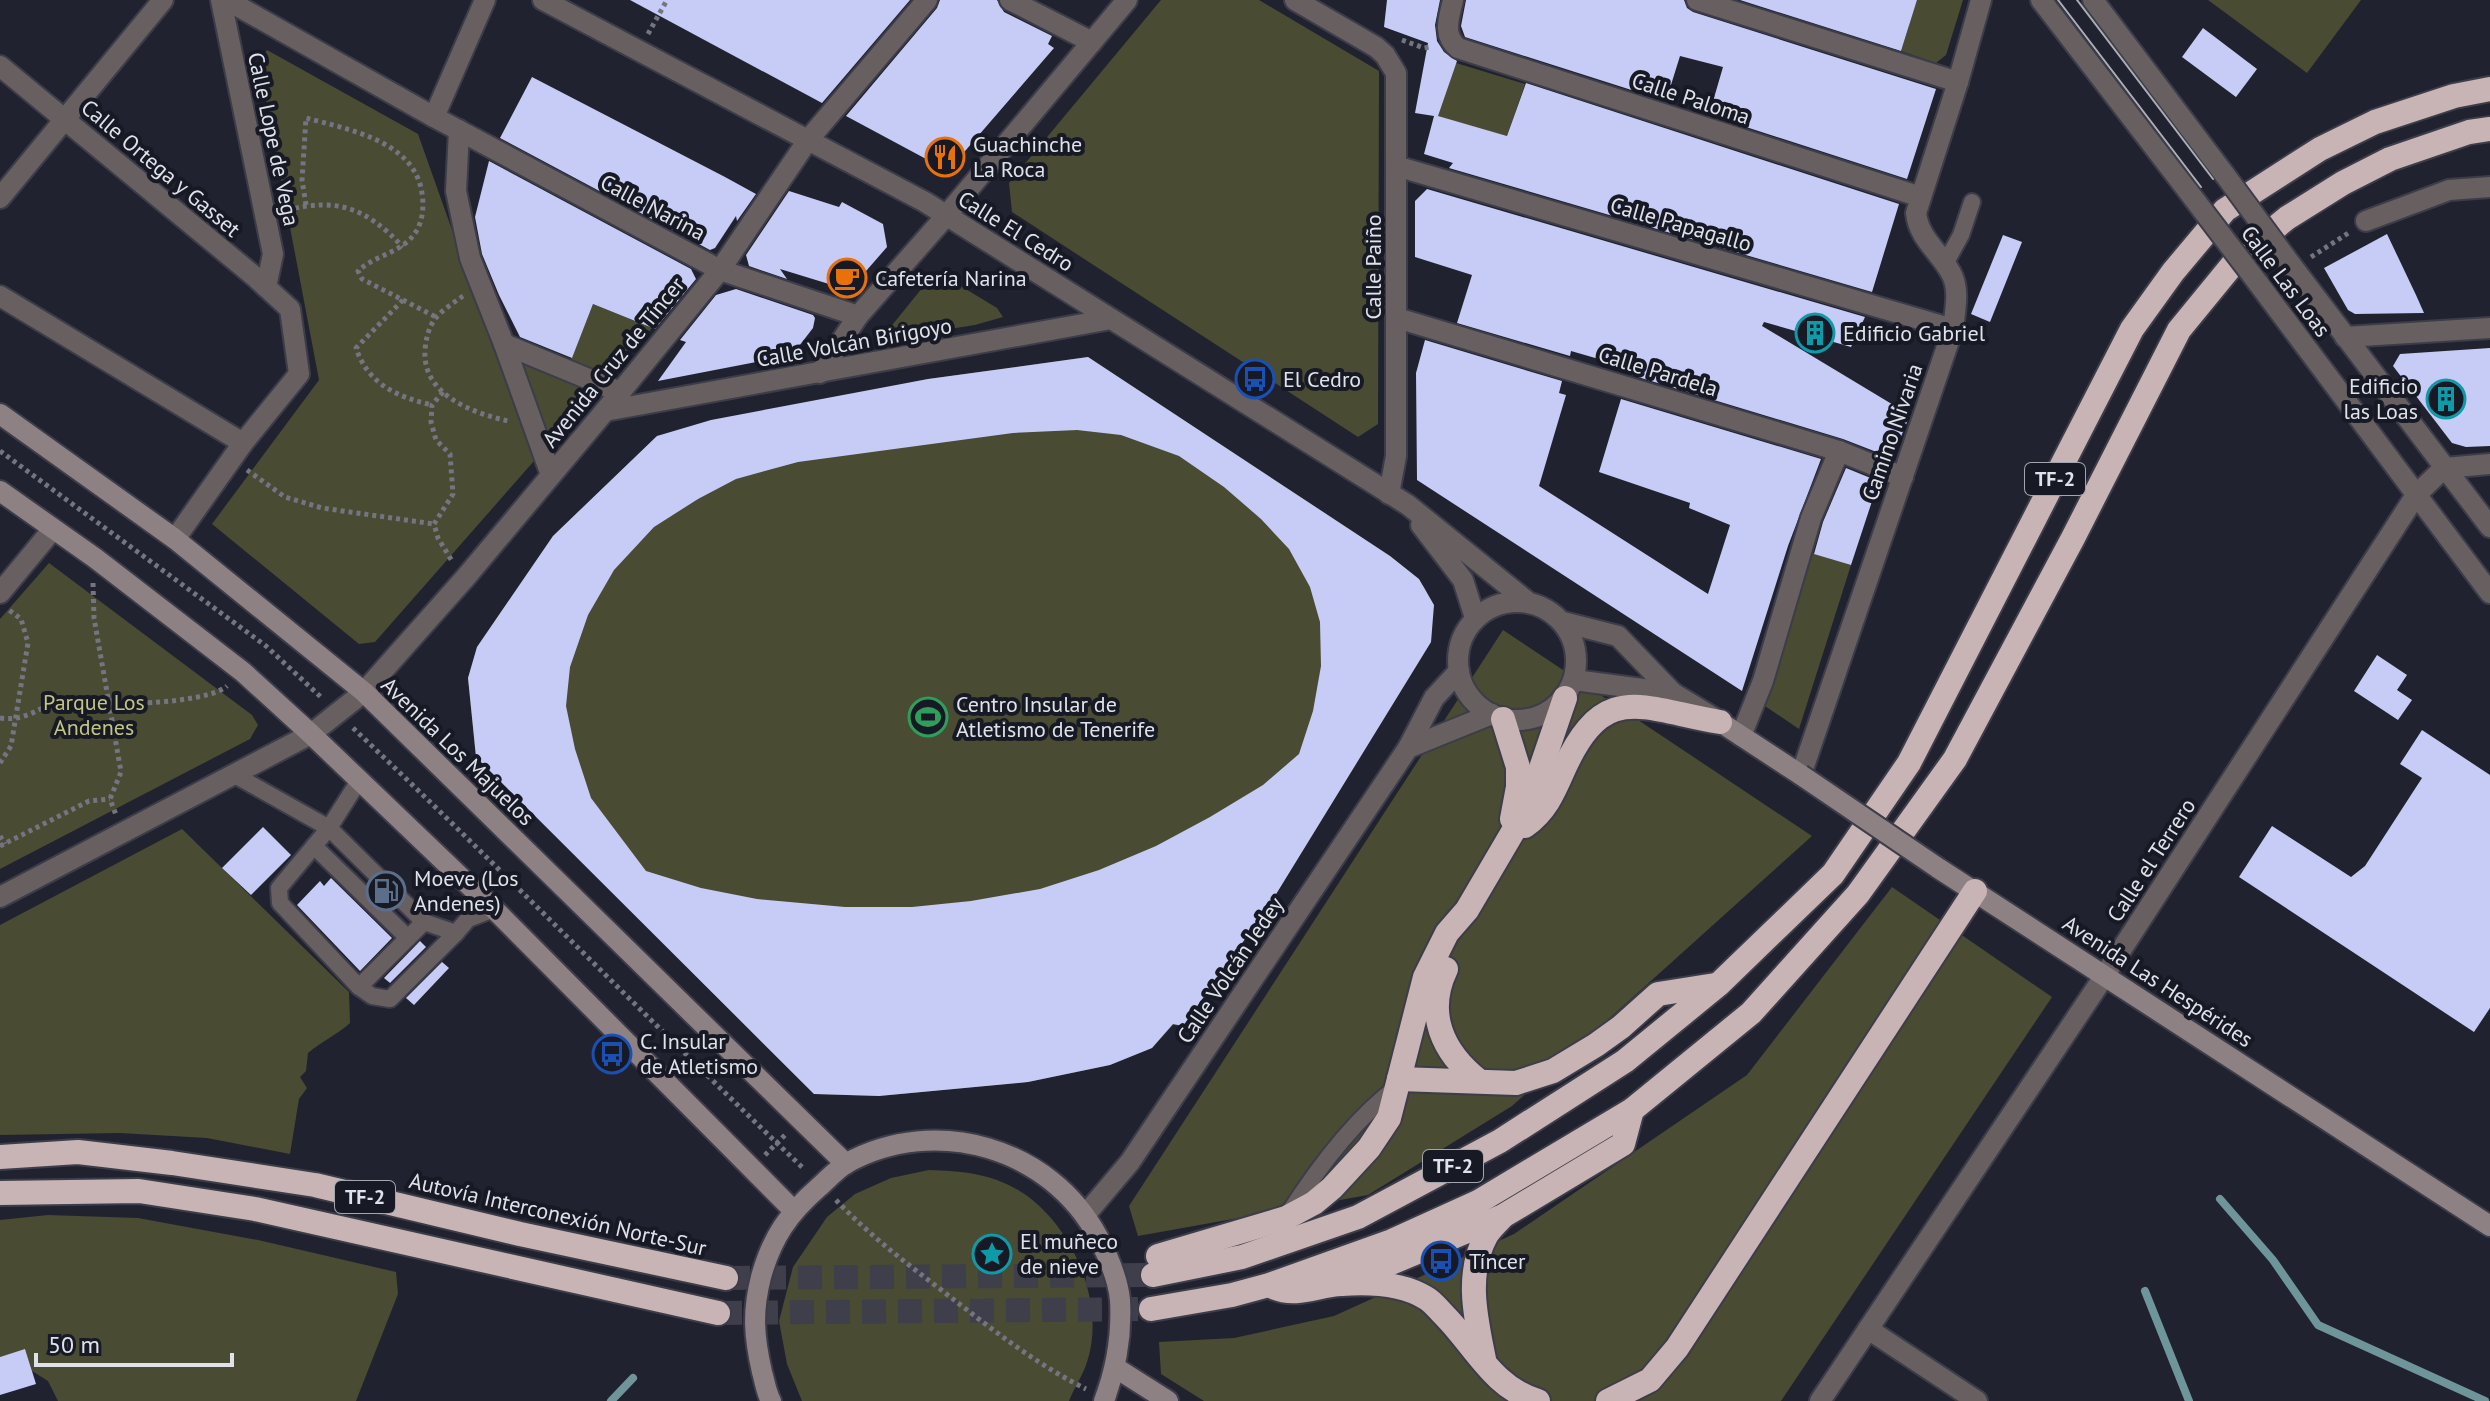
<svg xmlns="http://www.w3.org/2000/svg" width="2490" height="1401" viewBox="0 0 2490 1401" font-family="'PT Sans',sans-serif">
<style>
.green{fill:#494b33}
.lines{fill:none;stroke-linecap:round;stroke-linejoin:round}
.stream{stroke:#6e959a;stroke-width:8}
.building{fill:#c6ccf5;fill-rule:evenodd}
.highway-tunnel{stroke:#3e3f4b;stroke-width:24;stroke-dasharray:24 12;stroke-linecap:butt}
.lane-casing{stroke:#3c3d49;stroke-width:20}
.street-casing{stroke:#3c3d49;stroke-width:24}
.secondary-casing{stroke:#3c3d49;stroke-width:24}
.highway-casing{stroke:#3c3d49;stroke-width:28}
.path{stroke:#747580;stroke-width:5;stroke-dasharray:4 4;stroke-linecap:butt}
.lane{stroke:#685f60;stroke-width:16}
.street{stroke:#685f60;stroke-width:20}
.secondary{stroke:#8e8183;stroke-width:20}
.highway{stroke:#c8b3b5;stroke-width:24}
.tram{stroke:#acaeb7;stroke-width:2}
.street-bridge-casing{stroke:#3c3d49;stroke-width:24;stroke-linecap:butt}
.secondary-bridge-casing{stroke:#3c3d49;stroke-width:24;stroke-linecap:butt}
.street-bridge{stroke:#685f60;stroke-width:20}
.secondary-bridge{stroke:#8e8183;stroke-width:20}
.labels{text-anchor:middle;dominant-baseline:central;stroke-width:8;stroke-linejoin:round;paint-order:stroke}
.shield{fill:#171925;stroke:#a4a6af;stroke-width:2}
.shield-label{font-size:20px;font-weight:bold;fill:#e0e2ea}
.street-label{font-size:22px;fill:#e0e2ea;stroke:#171925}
.poi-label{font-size:22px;fill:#e0e2ea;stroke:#171925;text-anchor:start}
.park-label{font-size:22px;fill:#c3c683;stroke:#171925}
</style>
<rect width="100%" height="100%" fill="#21222f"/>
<g class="green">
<path d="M1161,0H1259L1379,71L1378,424L1358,437L1012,212L1009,183Z"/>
<path d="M1917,0H1963L1946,55L1936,63L1901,51Z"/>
<path d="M2208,0H2361L2307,73Z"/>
<path d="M267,50L418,134L534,461L375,642L359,644L212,524L319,380L259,64Z"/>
<path d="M1456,63L1525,84L1507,136L1436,116Z"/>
<path d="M936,271L997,308L1003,317L975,325L880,340Z"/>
<path d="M593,304L652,328L607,378L570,361Z"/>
<path d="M518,357L596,388L547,444Z"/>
<path d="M1088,357L1390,556C1430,587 1434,591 1431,642L1270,904L1183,1026L1173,1025L1152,1048L1110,1065L1028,1082L879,1096L814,1094L476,757L468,678L477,647L553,536L657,436L928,379Z"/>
<path d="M1813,553L1851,565L1799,729L1765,706Z"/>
<path d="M49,563L252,715L258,725L250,739L0,869V619Z"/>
<path d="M1503,630L1812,836L1512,1106L1368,1195L1138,1236L1129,1206Z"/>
<path d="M182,829L349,992L350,1023C337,1035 322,1041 308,1053L306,1071L300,1077L307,1088L299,1099L290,1154L207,1138L120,1133L0,1135V925Z"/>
<path d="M1892,887L2052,997L1781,1401H1204L1161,1374L1159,1342L1234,1338L1334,1316L1514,1234L1747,1075Z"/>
<path d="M929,1170C961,1171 989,1173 1018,1190C1071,1221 1107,1303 1087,1362C1083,1375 1074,1388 1069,1401H802L787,1364L779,1321L793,1267L827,1217L855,1194L891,1178Z"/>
<path d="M48,1215L138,1218L258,1240L396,1272L398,1294L356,1401H58L48,1381L32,1371L25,1350L0,1357V1220Z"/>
</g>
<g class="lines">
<g class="stream">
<path d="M2220,1199L2273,1260L2318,1325L2485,1401"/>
<path d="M2145,1291L2189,1401"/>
<path d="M611,1401L633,1378"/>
</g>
</g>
<g class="building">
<path d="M630,0H910L822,103Z"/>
<path d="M940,0H997L1004,12L1052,36L1048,44L1054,48L953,165L941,167L846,116L937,8Z"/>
<path d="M1387,0H1440L1435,25L1437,41L1444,52L1457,61L1438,116L1507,136L1526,83L1899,204L1872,292L1449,168L1453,163L1424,154L1434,116L1415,113L1428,43L1384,27Z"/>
<path d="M1466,0H1684L1687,8L1693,12L1936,89L1907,179L1709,115L1723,67L1680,56L1666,101L1465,37L1461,26Z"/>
<path d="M1740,0H1917L1901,51Z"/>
<path d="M2203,28L2257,69L2236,97L2182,57Z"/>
<path d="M532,77L725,177L756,194L737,221L736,216L715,248L710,250L500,138Z"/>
<path d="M489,161L691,269L696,279L655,329L593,304L572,358L520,337L499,295L482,254L475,217Z"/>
<path d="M1427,189L1865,317L1851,347L1764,322L1762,326L1910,415L1892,458L1843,439L1628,374L1630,368L1571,351L1570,356L1457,323L1472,275L1415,257V201Z"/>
<path d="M789,191L839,207L842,202L883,224L887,247L853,286L842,288L780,269L787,279L749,266L746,255Z"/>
<path d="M2387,234L2416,295L2424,313L2355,314L2348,310L2324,268Z"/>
<path d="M2003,235L2022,242L1990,322L1971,314Z"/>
<path d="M736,289L813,315L815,318L813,328L796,350L788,356L658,381L686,342L680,340L716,295Z"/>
<path d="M1425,340L1562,381L1559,393L1566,395L1539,486L1708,594L1730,525L1689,508L1690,503L1599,472L1621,399L1821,459L1788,546L1742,691L1417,480L1416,373Z"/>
<path d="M2490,348V446L2466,447L2452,443L2393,366L2400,354Z"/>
<path d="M1088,357L1390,556L1419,579L1434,605L1431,642L1270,904L1183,1026L1173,1024L1152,1048L1110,1065L1028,1082L879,1096L814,1094L476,757L468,678L477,647L553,536L657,436L711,420L928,379ZM1077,430L1121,435L1179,456L1224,487L1261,519L1289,549L1310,587L1320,622L1321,666L1313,711L1299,754L1263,785L1210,817L1156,846L1099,870L1040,889L971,901L912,907H845L757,899L701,888L646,871L591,798L575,749L566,706L570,667L588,615L614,570L654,527L698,499L736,479L798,462L1013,433Z"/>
<path d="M1846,468L1873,479L1877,486L1851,565L1814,554L1823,522Z"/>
<path d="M2377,655L2407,675L2397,690L2412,700L2398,720L2354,691Z"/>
<path d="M2422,730L2490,775V1008L2474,1032L2239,877L2272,826L2351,877L2365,866L2422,778L2400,764Z"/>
<path d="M263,827L291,855L251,895L222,868Z"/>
<path d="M331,878L392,938L360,971L297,905L320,881L324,886Z"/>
<path d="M420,941L426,947L390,983L384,978Z"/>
<path d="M442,962L449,968L414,1005L406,998Z"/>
<path d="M25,1349L36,1384L0,1395V1357Z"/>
</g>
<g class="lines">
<g class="highway-tunnel">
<path d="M726,1278L1153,1275"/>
<path d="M718,1313L1151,1309"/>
</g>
<defs>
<g id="lane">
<path d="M1945,264L1961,235L1972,202"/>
<path d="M233,774L329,828L314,846L408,938L424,922"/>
<path d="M360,779L329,828L424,922L456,933L468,919L494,909"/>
<path d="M314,846L279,888L280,903L359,987L408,938"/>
<path d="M359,987L372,996L390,999L456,933"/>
<path d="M1287,1216C1317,1169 1353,1120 1397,1087"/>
</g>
<g id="street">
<path d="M221,0L273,254L266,287"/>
<path d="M227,0L434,117L720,270L858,316"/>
<path d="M543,0L925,202L1408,505L1528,602"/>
<path d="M1010,0L1092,42"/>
<path d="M1295,0L1376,47L1385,55L1396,73V456L1389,494"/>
<path d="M1453,0C1449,18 1442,35 1458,48L1921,197"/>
<path d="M1697,0L1958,82"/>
<path d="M2041,0L2194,199"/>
<path d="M2093,0L2225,175"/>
<path d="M0,66L254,276L290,309L299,374L243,443L175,539"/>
<path d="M434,117L485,0"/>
<path d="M459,130L456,191L470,258L504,344L620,392"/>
<path d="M1396,166L1953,329"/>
<path d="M0,198L163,0"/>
<path d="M2366,221L2449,190L2490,187"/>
<path d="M2286,258L2490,527"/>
<path d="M2258,283L2490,593"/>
<path d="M0,296L243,443"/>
<path d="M1397,318L1839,451L1903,477"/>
<path d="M2345,337L2490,328"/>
<path d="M504,344L551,475"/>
<path d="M820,373L858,316L946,216L1127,0"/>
<path d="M605,411L1111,319"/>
<path d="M1421,525L1463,580L1475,618"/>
<path d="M0,593L53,529"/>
<circle cx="1517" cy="661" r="59"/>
<path d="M1563,622L1618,636L1673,693L1714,718"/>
<path d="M1574,680L1673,693"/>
<path d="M1741,736L1763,681L1811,518L1839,451"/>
<path d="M1408,748L1492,714"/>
<path d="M1801,775L1953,329C1955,311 1960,289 1951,273C1939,251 1919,239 1916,213L1958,82L1981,0"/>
<path d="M0,897L311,734L364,692L466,577L605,411L720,270L808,140L927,0"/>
<path d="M1086,1214L1130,1162L1408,748L1434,698L1459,671"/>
<path d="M1868,1329L1977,1401"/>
<path d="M1820,1401L2105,975L2416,495L2444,468L2490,464"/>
</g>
<g id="secondary">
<path d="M0,414L175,539L364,692L846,1164"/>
<path d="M0,491L95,558L243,672L311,734L494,909L793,1210"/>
<path d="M1720,722L1801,775"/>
<path d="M1938,868L2490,1226"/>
<path d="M1116,1368L1168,1401"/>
<path d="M771,1401C766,1392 765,1382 762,1372C754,1337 752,1312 761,1277C772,1237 789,1213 819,1187C828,1179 837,1169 847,1163C936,1114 1051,1148 1098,1237C1108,1256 1118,1278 1120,1300C1122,1334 1116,1369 1104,1401"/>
</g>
<g id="highway">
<path d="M1503,719L1518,767V787L1512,819"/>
<path d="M1525,826C1545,812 1553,794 1563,771C1604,679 1641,709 1720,722"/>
<path d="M1446,969C1425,1013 1442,1052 1479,1081"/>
<path d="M1399,1079L1516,1083L1553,1071L1596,1045L1621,1027L1658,994L1715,985"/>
<path d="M0,1157L78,1152L172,1163L315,1185L520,1234L726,1278"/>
<path d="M0,1193L139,1191L255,1209L718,1313"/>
<path d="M1158,1256L1286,1218L1314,1203L1332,1188L1369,1148L1389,1118L1425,977L1447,933L1467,910L1528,806L1565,698"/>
<path d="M1153,1275L1242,1257L1358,1217L1500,1141L1625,1061L1718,985L1833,874L1909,763L2132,329L2173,272L2225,210L2320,149L2375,122L2454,96L2490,89"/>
<path d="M1341,1284L1503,1216L1623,1144L1632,1110"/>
<path d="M1275,1288C1297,1297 1318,1285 1341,1284C1368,1282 1402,1283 1426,1298C1433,1302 1438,1309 1444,1315C1475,1346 1493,1388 1538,1401"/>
<path d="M1151,1309L1232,1295L1269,1285L1392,1241L1478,1202L1632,1110L1751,1013L1858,894L1955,759L2073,538L2179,330L2238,258L2287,218L2343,183L2390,159L2469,132L2490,129"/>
<path d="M1484,1359C1476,1319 1465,1275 1486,1236C1490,1229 1497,1223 1502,1217"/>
<path d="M1608,1401L1650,1380L1677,1348L1975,891"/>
</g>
</defs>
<use href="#lane" class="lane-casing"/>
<use href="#street" class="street-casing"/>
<use href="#secondary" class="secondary-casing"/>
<use href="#highway" class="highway-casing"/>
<g class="path">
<path d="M648,34L667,0"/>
<path d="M1402,40L1424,48L1430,47"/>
<path d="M306,205L302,180L306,118C347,129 410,140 421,188C424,201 424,217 417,230C404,253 376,254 358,271L362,279L436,317"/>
<path d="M287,210C339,197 367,209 403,247"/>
<path d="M2311,257L2350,232"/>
<path d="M463,296C453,303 441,311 434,320C428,330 426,339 425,350C422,395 473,413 508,421"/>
<path d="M403,300L356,348C368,384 397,397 432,405"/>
<path d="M443,392L432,405L431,422L436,440L450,454L453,494L434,524L438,538L452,561"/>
<path d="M0,451L266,646L323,699"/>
<path d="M247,470L285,497L322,508L434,524"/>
<path d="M93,583L94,618L121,772L110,799L116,815"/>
<path d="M0,718C30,722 41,703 70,699C90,696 111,702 131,703C151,704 213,699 227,686"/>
<path d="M353,728C506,873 652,1024 804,1169"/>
<path d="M0,763L11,746L28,643L21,619L9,610"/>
<path d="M0,836L5,844"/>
<path d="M0,846L89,801L110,799"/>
<path d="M765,1155L786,1134"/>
<path d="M836,1200C869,1235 906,1263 944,1292C989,1327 1034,1363 1086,1389"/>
</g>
<use href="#lane" class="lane"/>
<use href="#street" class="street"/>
<use href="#secondary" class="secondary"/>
<use href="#highway" class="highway"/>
<g class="tram">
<path d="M2058,0L2201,187"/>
<path d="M2077,0L2213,179"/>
</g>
<defs>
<g id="street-bridge">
<path d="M2225,175L2286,258"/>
<path d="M2194,199L2258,283"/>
</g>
<path id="secondary-bridge" d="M1801,775L1938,868"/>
</defs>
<use href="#street-bridge" class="street-bridge-casing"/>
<use href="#secondary-bridge" class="secondary-bridge-casing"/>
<use href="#street-bridge" class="street-bridge"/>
<use href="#secondary-bridge" class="secondary-bridge"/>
</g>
<defs>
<symbol id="restaurant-ring" viewBox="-11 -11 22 22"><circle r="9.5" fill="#171925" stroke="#e8710a" stroke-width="1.5"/><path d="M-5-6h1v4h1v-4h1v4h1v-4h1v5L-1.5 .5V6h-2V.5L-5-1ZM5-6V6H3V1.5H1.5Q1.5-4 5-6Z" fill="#e8710a"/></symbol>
<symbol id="cafe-ring" viewBox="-11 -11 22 22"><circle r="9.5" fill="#171925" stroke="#e8710a" stroke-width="1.5"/><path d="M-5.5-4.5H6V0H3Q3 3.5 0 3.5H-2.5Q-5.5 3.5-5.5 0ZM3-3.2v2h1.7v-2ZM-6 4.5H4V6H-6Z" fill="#e8710a"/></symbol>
<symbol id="building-ring" viewBox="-11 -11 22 22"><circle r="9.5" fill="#171925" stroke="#0f9aa8" stroke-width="1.5"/><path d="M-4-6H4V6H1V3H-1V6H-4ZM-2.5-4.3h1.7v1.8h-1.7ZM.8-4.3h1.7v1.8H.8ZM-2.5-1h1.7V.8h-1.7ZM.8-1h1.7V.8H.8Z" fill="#0f9aa8"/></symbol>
<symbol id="bus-ring" viewBox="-11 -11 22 22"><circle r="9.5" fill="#171925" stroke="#1a4fb4" stroke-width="1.5"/><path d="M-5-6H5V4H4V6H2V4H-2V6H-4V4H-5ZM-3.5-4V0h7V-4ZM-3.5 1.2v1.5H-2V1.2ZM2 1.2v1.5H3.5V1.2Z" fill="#1a4fb4"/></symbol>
<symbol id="stadium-ring" viewBox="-11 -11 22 22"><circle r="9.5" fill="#171925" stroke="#2e9e5b" stroke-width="1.5"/><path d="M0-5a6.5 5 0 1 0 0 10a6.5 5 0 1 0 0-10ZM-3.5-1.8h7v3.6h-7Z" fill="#2e9e5b"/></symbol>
<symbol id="fuel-ring" viewBox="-11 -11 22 22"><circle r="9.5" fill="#171925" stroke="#5c6f8a" stroke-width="1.5"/><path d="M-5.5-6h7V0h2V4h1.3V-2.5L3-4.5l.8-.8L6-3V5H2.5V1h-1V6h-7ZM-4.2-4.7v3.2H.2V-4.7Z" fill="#5c6f8a"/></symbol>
<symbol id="sight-ring" viewBox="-11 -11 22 22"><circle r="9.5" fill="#171925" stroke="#0f9aa8" stroke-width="1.5"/><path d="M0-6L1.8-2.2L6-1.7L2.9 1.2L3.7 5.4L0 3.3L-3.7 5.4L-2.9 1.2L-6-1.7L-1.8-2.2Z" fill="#0f9aa8"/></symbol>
</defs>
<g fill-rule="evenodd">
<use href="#restaurant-ring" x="923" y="135" width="44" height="44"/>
<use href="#cafe-ring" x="825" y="256" width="44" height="44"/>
<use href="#building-ring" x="1793" y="311" width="44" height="44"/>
<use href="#bus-ring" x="1233" y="357" width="44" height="44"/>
<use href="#building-ring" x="2424" y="377" width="44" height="44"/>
<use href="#stadium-ring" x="906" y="695" width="44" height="44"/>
<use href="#fuel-ring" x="364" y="869" width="44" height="44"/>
<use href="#bus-ring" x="590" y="1032" width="44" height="44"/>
<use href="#sight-ring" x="970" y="1232" width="44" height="44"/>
<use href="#bus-ring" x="1419" y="1239" width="44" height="44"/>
</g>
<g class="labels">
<g class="shield">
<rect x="2025" y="463" width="60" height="32" rx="6"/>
<rect x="1423" y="1150" width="60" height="32" rx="6"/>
<rect x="335" y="1181" width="60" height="32" rx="6"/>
</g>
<g class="shield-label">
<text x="2055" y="479">TF-2</text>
<text x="1453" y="1166">TF-2</text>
<text x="365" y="1197">TF-2</text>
</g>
<g class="street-label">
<text transform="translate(1691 98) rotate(18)">Calle Paloma</text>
<text transform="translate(274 139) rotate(78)">Calle Lope de Vega</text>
<text transform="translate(161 168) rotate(40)">Calle Ortega y Gasset</text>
<text transform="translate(653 207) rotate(28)">Calle Narina</text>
<text transform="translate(1681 224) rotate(16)">Calle Papagallo</text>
<text transform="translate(1016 231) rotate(32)">Calle El Cedro</text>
<text transform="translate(1373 267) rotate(-90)">Calle Paiño</text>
<text transform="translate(2286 281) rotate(53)">Calle Las Loas</text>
<text transform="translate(854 342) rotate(-10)">Calle Volcán Birigoyo</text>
<text transform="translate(613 362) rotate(-51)">Avenida Cruz de Tíncer</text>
<text transform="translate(1658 371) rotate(17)">Calle Pardela</text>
<text transform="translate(1892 432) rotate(-71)">Camino Nivaria</text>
<text transform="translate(458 751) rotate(44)">Avenida Los Majuelos</text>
<text transform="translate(2151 860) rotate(-57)">Calle el Terrero</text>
<text transform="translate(1230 970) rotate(-56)">Calle Volcán Jedey</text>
<text transform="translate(2158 981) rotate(33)">Avenida Las Hespérides</text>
<text transform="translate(558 1214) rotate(13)">Autovía Interconexión Norte-Sur</text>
</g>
<g class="poi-label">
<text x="973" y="144">Guachinche<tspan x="973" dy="25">La Roca</tspan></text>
<text x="875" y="278">Cafetería Narina</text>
<text x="1843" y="333">Edificio Gabriel</text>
<text x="1283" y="379">El Cedro</text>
<text x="2418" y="386" text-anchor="end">Edificio<tspan x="2418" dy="25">las Loas</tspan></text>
<text x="956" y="704">Centro Insular de<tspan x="956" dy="25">Atletismo de Tenerife</tspan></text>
<text x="414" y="878">Moeve (Los<tspan x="414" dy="25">Andenes)</tspan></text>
<text x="640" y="1041">C. Insular<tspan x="640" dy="25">de Atletismo</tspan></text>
<text x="1020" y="1241">El muñeco<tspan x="1020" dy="25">de nieve</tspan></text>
<text x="1469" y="1261">Tíncer</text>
</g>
<g class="park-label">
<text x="94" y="702">Parque Los<tspan x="94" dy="25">Andenes</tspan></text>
</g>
</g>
<path d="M36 1353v12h196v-12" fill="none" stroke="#e0e2ea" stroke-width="4"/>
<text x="48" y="1353" font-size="24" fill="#e0e2ea" stroke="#171925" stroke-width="6" paint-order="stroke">50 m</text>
</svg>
